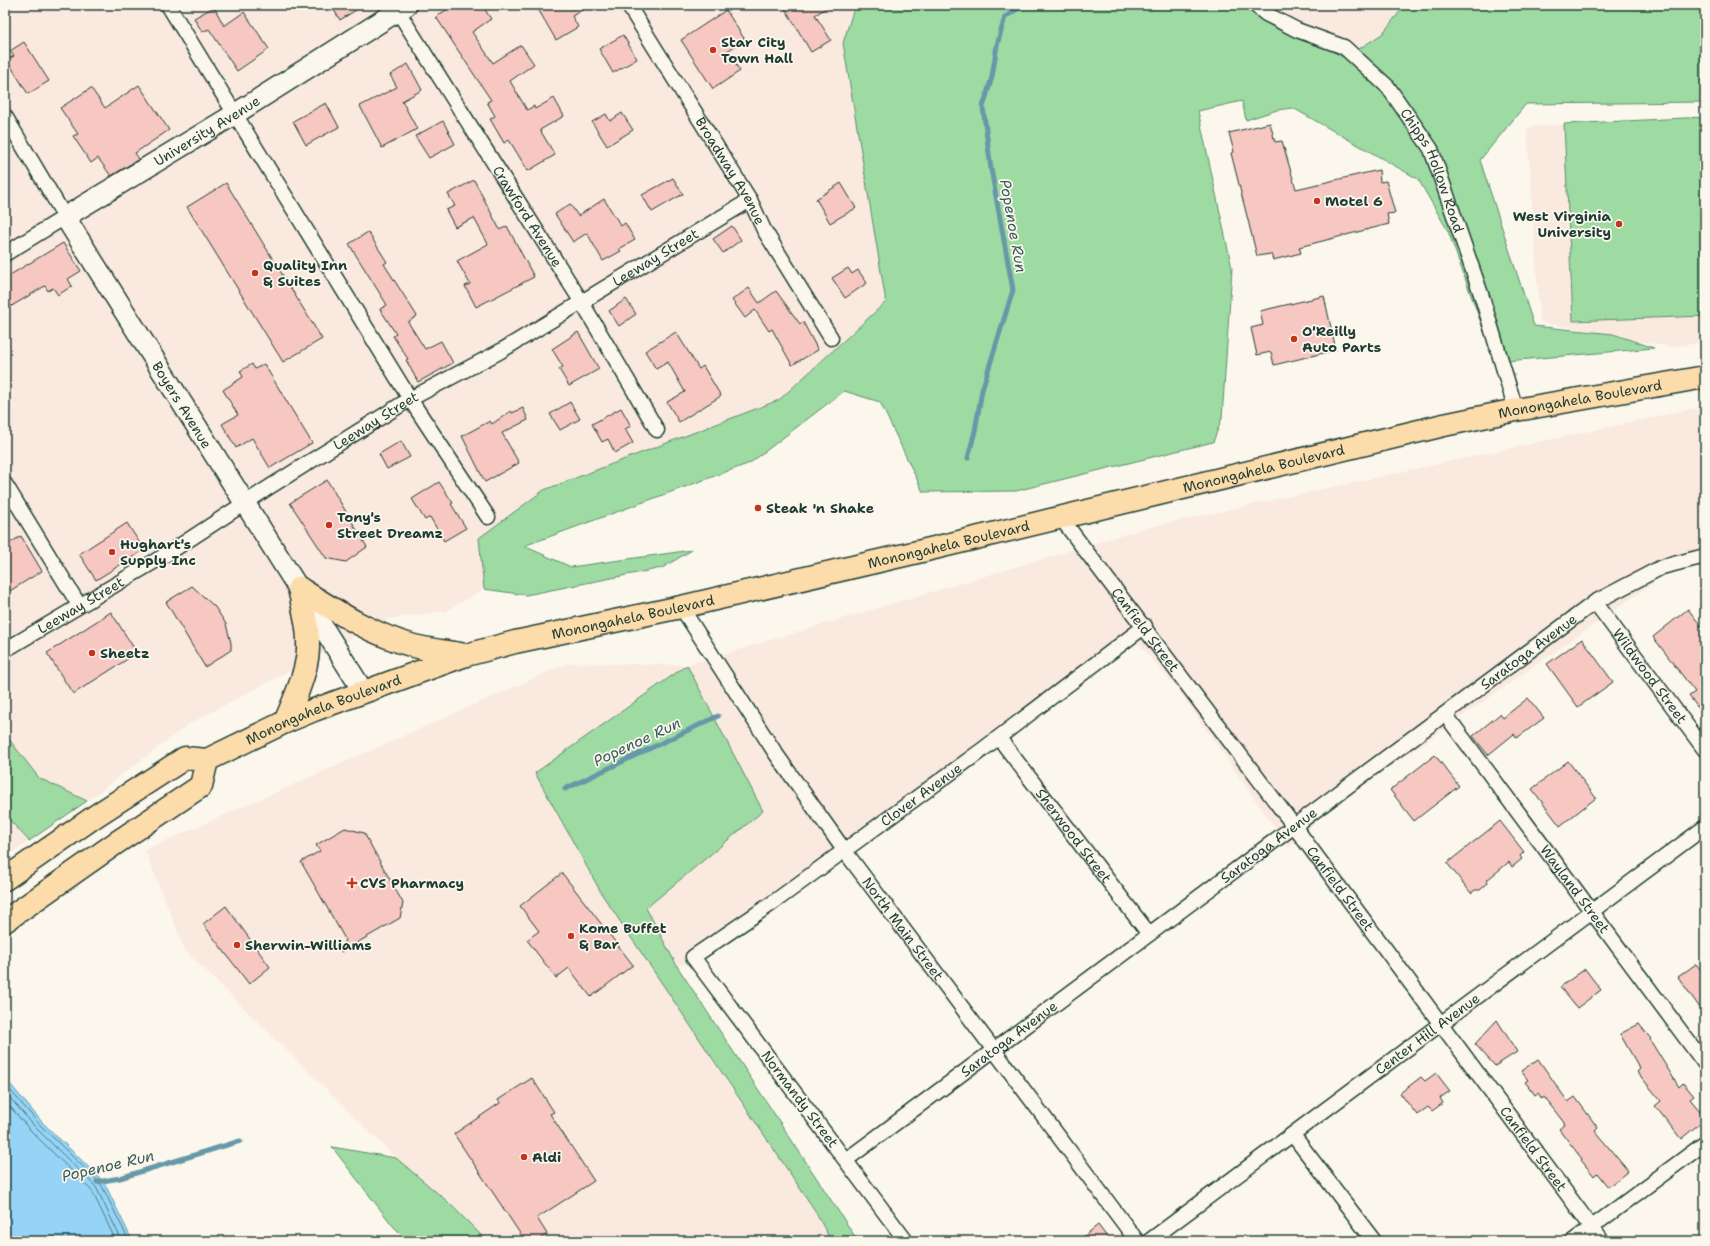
<svg xmlns="http://www.w3.org/2000/svg" width="1710" height="1246" viewBox="0 0 1710 1246" font-family="'Shantell Sans',sans-serif">
<style>
.built{fill:#fae9df}
.green{fill:#9ddba3;stroke:#5e8c6c}
.water{fill:#95d4f6;stroke:#6698a8}
.lines{fill:none;stroke-linecap:round;stroke-linejoin:round}
.shore{stroke:#4e7982;stroke-width:1}
.stream{stroke:#6698a8;stroke-width:5}
.building{fill:#f7c7c2;stroke:#1f3d34}
.street-casing{stroke:#1f3d34;stroke-width:17}
.secondary-casing{stroke:#1f3d34;stroke-width:23}
.primary-casing{stroke:#1f3d34;stroke-width:25}
.street{stroke:#fbf7ec;stroke-width:14}
.secondary{stroke:#fbf7ec;stroke-width:20}
.primary{stroke:#fddcac;stroke-width:22}
.poi-dot{fill:#c8321e;stroke:#fbf7ec;stroke-width:1.5}
.labels{text-anchor:middle;dominant-baseline:central;stroke-width:3.5;stroke-linejoin:round;paint-order:stroke}
.poi-label{font-size:14px;font-weight:bold;fill:#1f3d34;stroke:#fbf7ec;text-anchor:start}
.street-label{font-size:14px;fill:#1f3d34;stroke:#fbf7ec}
.water-label{font-size:15px;font-style:italic;fill:#375b5b;stroke:#fbf7ec}
</style>
<rect width="100%" height="100%" fill="#fbf7ec"/>
<filter id="ink" filterUnits="userSpaceOnUse"><feTurbulence type="fractalNoise" baseFrequency=".025" numOctaves="2"/><feDisplacementMap in="SourceGraphic" scale="8" xChannelSelector="R" yChannelSelector="G"/><feConvolveMatrix kernelMatrix="1 2 1 2 8 2 1 2 1" color-interpolation-filters="sRGB"/></filter>
<g filter="url(#ink)">
<g class="built">
<path d="M5,5H855L843,43L886,302L779,400L544,490L479,538L484,589L446,611L387,619L189,724L87,801L39,778L5,734Z"/>
<path d="M1243,5H1405L1382,34L1345,58Z"/>
<path d="M1686,118H1705V342L1671,347L1540,322L1527,127Z"/>
<path d="M1705,406V547L1328,810L1289,848L1179,691L1133,637L694,960L677,966L646,908L763,811L536,773L603,896L814,1209L831,1241H487L448,1202L396,1158L185,950L145,850L569,663L687,665L1149,527Z"/>
<path d="M5,815L29,841L5,857Z"/>
</g>
<g class="green">
<path d="M855,5H1243L1345,58L1382,34L1405,5H1705V102L1526,104L1480,160L1534,326L1613,334L1654,348L1495,362L1448,231L1418,179L1293,108L1277,110L1246,120L1242,101L1198,111L1232,268L1222,418L1213,442L1016,491L923,492L880,402L844,391L750,463L524,546L571,567L692,550L662,568L526,595L484,589L479,538L544,490L779,400L886,302L843,43Z"/>
<path d="M1705,117V316L1573,321L1564,124Z"/>
<path d="M687,665L763,811L646,908L677,966L858,1241H831L814,1209L603,896L535,773Z"/>
<path d="M5,734L39,778L87,801L29,841L5,815Z"/>
<path d="M332,1147L396,1158L448,1202L487,1241H408L393,1226Z"/>
</g>
<path class="water" d="M5,1078L42,1122L104,1182L130,1236L134,1241H5Z"/>
<g class="lines">
<g class="shore">
<path d="M5,1084L40,1125L101,1184L129,1241"/>
<path d="M5,1092L36,1128L96,1187L122,1241"/>
<path d="M5,1101L32,1132L92,1191L116,1241"/>
</g>
<g class="stream">
<path d="M968,458L975,431L982,390L1013,290L991,169L983,107L992,77L997,45L1005,17L1024,5"/>
<path d="M565,789L718,716"/>
<path d="M97,1182L120,1178L240,1141"/>
</g>
</g>
<g class="building">
<path d="M331,5H364L340,20Z"/>
<path d="M453,5H482L491,19L472,32L493,63L521,45L534,64L510,81L527,110L534,106L535,109L554,98L564,116L540,130L555,155L528,171L509,140L504,143L490,119L495,116L487,102L491,100L436,17Z"/>
<path d="M546,5H591L572,16L578,27L556,40L538,9Z"/>
<path d="M783,5H831L815,15L831,40L811,52Z"/>
<path d="M214,7L224,26L244,12L269,49L237,71L209,29L202,32L194,18Z"/>
<path d="M726,10L745,40L727,51L740,71L713,89L681,40Z"/>
<path d="M623,35L637,59L613,73L599,49Z"/>
<path d="M24,42L49,81L28,94L7,60L14,56L10,51Z"/>
<path d="M408,64L422,90L402,101L417,129L382,148L360,106L397,87L390,75Z"/>
<path d="M139,85L169,130L135,153L139,159L111,176L98,158L91,163L73,136L78,134L60,108L91,88L105,108Z"/>
<path d="M326,103L339,127L306,145L293,121Z"/>
<path d="M622,113L633,130L607,146L592,122L606,114L610,121Z"/>
<path d="M443,121L455,144L429,158L415,136Z"/>
<path d="M1270,123L1275,142L1282,141L1296,189L1379,170L1380,182L1386,181L1395,213L1387,214L1389,224L1299,247L1301,253L1273,260L1271,254L1257,256L1231,153L1234,152L1229,133Z"/>
<path d="M673,178L683,194L652,212L642,195Z"/>
<path d="M474,180L500,230L507,226L534,277L476,307L465,286L470,284L457,261L488,244L474,218L455,227L446,210L455,206L448,194Z"/>
<path d="M226,183L322,339L283,362L187,207Z"/>
<path d="M841,183L856,208L830,223L816,199Z"/>
<path d="M604,199L621,226L625,223L635,240L619,249L621,251L603,261L587,233L573,242L555,214L570,204L578,216Z"/>
<path d="M732,226L741,240L723,253L713,239Z"/>
<path d="M368,232L387,262L384,264L417,316L408,322L425,349L441,341L453,363L418,382L406,360L408,359L393,336L396,334L380,309L387,305L349,244Z"/>
<path d="M63,243L81,271L68,279L72,286L58,295L53,288L48,291L45,286L5,310V278Z"/>
<path d="M848,268L852,274L858,270L867,283L845,298L832,278Z"/>
<path d="M749,288L759,303L776,291L800,324L803,322L818,350L792,365L772,329L769,331L755,310L745,318L732,300Z"/>
<path d="M1324,296L1336,350L1274,365L1271,352L1257,355L1251,328L1263,325L1260,311Z"/>
<path d="M626,299L636,314L619,326L609,311Z"/>
<path d="M578,332L599,369L569,386L559,369L563,367L552,349Z"/>
<path d="M676,332L699,369L703,366L721,396L679,422L667,402L685,392L668,362L656,369L645,351Z"/>
<path d="M252,364L255,369L264,364L312,443L270,468L252,438L236,448L222,424L238,415L223,390L243,377L240,371Z"/>
<path d="M570,402L580,419L560,430L550,414Z"/>
<path d="M523,408L528,420L502,433L519,463L485,482L462,436L490,421L492,424L511,411L512,413Z"/>
<path d="M621,408L631,426L625,429L633,443L615,453L608,439L602,442L592,424Z"/>
<path d="M401,441L410,457L387,469L379,454Z"/>
<path d="M327,480L367,547L346,562L326,558L290,503Z"/>
<path d="M439,482L453,503L451,504L466,528L444,541L430,517L425,520L412,499Z"/>
<path d="M127,523L144,550L96,580L79,554Z"/>
<path d="M21,536L42,571L5,594V546Z"/>
<path d="M192,586L215,607L226,624L231,643V650L205,667L166,602Z"/>
<path d="M1688,609L1705,631V717L1689,696L1695,692L1653,637Z"/>
<path d="M111,612L137,653L73,694L47,653Z"/>
<path d="M1582,639L1613,682L1578,707L1547,664Z"/>
<path d="M1528,698L1544,718L1517,738L1514,734L1488,755L1473,736L1500,714L1503,718Z"/>
<path d="M1435,755L1459,786L1414,821L1390,790Z"/>
<path d="M1568,761L1596,798L1560,826L1532,789Z"/>
<path d="M1500,821L1524,852L1520,856L1522,859L1512,867L1509,862L1487,880L1488,883L1480,890H1475L1471,893L1447,863Z"/>
<path d="M345,828L364,833L403,903L400,918L341,952L345,939L301,862L320,851L316,845Z"/>
<path d="M562,873L633,965L591,997L569,968L556,978L527,940L539,931L520,906Z"/>
<path d="M226,906L270,967L249,984L203,924Z"/>
<path d="M1696,964L1705,975V1015L1678,977Z"/>
<path d="M1585,969L1601,990L1577,1008L1560,987Z"/>
<path d="M1497,1020L1517,1052L1495,1066L1475,1044Z"/>
<path d="M1639,1024L1651,1039L1650,1040L1679,1087L1683,1083L1694,1096L1690,1099L1705,1117V1119L1681,1139L1655,1106L1661,1101L1637,1072L1640,1069L1620,1034Z"/>
<path d="M1538,1059L1568,1102L1575,1097L1598,1128L1595,1131L1628,1171L1608,1187L1597,1173L1594,1176L1581,1160L1582,1159L1559,1129L1565,1124L1544,1097L1542,1099L1538,1093L1535,1095L1525,1082L1528,1080L1521,1071Z"/>
<path d="M1436,1073L1450,1091L1440,1098L1443,1103L1432,1111L1428,1107L1417,1115L1400,1093L1421,1077L1425,1081Z"/>
<path d="M532,1078L554,1112L550,1114L594,1181L537,1218L547,1234L537,1241H525L454,1134L500,1103L498,1100Z"/>
<path d="M1098,1225L1110,1241H1078Z"/>
</g>
<g class="lines">
<defs>
<g id="street">
<path d="M168,5L410,399L488,517"/>
<path id="s1" d="M394,5L581,301L657,430"/>
<path id="s2" d="M628,5L750,200L764,230L831,338"/>
<path id="s3" d="M1255,5L1266,14L1297,30L1344,47L1388,87L1431,149L1481,294L1516,410"/>
<path d="M5,116L65,217L5,254"/>
<path d="M5,484L79,605"/>
<path id="s4" d="M1061,518L1294,826L1602,1241"/>
<path id="s5" d="M1595,602L1705,750"/>
<path id="s6" d="M681,607L776,754L844,850L1137,1241"/>
<path id="s7" d="M5,650L167,554L271,486L410,399L499,352L750,200"/>
<path id="s8" d="M1445,714L1705,1064"/>
<path id="s9" d="M999,738L1149,934"/>
<path d="M1293,1135L1374,1241"/>
<path id="s10" d="M846,1160L1595,602L1662,567L1705,556"/>
<path id="s11" d="M906,1241L693,957L771,904L982,750L1145,626"/>
<path id="s12" d="M1149,1241L1705,827"/>
<path d="M1573,1241L1705,1143"/>
</g>
<g id="secondary">
<path id="s13" d="M363,691L65,217L235,114L407,5"/>
</g>
<g id="primary">
<path d="M299,588C334,610 372,635 414,646C430,650 448,652 465,655"/>
<path d="M285,722C293,703 302,684 306,664C312,639 304,612 299,588"/>
<path id="s14" d="M5,879L97,815L185,758L207,760L285,722L314,710L466,655L515,642L681,607L926,550L1444,425L1516,410L1705,377"/>
<path d="M5,921L116,843L201,786L207,760"/>
</g>
</defs>
<use href="#street" class="street-casing"/>
<use href="#secondary" class="secondary-casing"/>
<use href="#primary" class="primary-casing"/>
<use href="#street" class="street"/>
<use href="#secondary" class="secondary"/>
<use href="#primary" class="primary"/>
</g>
</g>
<g class="poi-dot">
<circle cx="713" cy="50" r="4"/>
<circle cx="1317" cy="201" r="4"/>
<circle cx="1619" cy="224" r="4"/>
<circle cx="255" cy="273" r="4"/>
<circle cx="1294" cy="339" r="4"/>
<circle cx="758" cy="508" r="4"/>
<circle cx="329" cy="525" r="4"/>
<circle cx="112" cy="552" r="4"/>
<circle cx="92" cy="653" r="4"/>
<path d="M350 877h4v4h4v4h-4v4h-4v-4h-4v-4h4z"/>
<circle cx="571" cy="936" r="4"/>
<circle cx="237" cy="945" r="4"/>
<circle cx="524" cy="1157" r="4"/>
</g>
<g class="labels">
<g class="poi-label">
<text x="721" y="42">Star City<tspan x="721" dy="16">Town Hall</tspan></text>
<text x="1325" y="201">Motel 6</text>
<text x="1611" y="216" text-anchor="end">West Virginia<tspan x="1611" dy="16">University</tspan></text>
<text x="263" y="265">Quality Inn<tspan x="263" dy="16">&amp; Suites</tspan></text>
<text x="1302" y="331">O'Reilly<tspan x="1302" dy="16">Auto Parts</tspan></text>
<text x="766" y="508">Steak 'n Shake</text>
<text x="337" y="517">Tony's<tspan x="337" dy="16">Street Dreamz</tspan></text>
<text x="120" y="544">Hughart's<tspan x="120" dy="16">Supply Inc</tspan></text>
<text x="100" y="653">Sheetz</text>
<text x="360" y="883">CVS Pharmacy</text>
<text x="579" y="928">Kome Buffet<tspan x="579" dy="16">&amp; Bar</tspan></text>
<text x="245" y="945">Sherwin-Williams</text>
<text x="532" y="1157">Aldi</text>
</g>
<g class="street-label">
<text stroke="none"><textPath href="#s13" startOffset="726">University Avenue</textPath></text>
<text stroke="none"><textPath href="#s2" startOffset="195">Broadway Avenue</textPath></text>
<text stroke="none"><textPath href="#s3" startOffset="254">Chipps Hollow Road</textPath></text>
<text stroke="none"><textPath href="#s1" startOffset="250">Crawford Avenue</textPath></text>
<text stroke="none"><textPath href="#s7" startOffset="760">Leeway Street</textPath></text>
<text stroke="none"><textPath href="#s14" startOffset="1662">Monongahela Boulevard</textPath></text>
<text transform="translate(182 405) rotate(58)">Boyers Avenue</text>
<text stroke="none"><textPath href="#s7" startOffset="436">Leeway Street</textPath></text>
<text stroke="none"><textPath href="#s14" startOffset="1338">Monongahela Boulevard</textPath></text>
<text stroke="none"><textPath href="#s14" startOffset="1014">Monongahela Boulevard</textPath></text>
<text stroke="none"><textPath href="#s7" startOffset="88">Leeway Street</textPath></text>
<text stroke="none"><textPath href="#s14" startOffset="690">Monongahela Boulevard</textPath></text>
<text stroke="none"><textPath href="#s4" startOffset="140">Canfield Street</textPath></text>
<text stroke="none"><textPath href="#s10" startOffset="851">Saratoga Avenue</textPath></text>
<text stroke="none"><textPath href="#s5" startOffset="92">Wildwood Street</textPath></text>
<text stroke="none"><textPath href="#s14" startOffset="366">Monongahela Boulevard</textPath></text>
<text stroke="none"><textPath href="#s11" startOffset="635">Clover Avenue</textPath></text>
<text stroke="none"><textPath href="#s9" startOffset="123">Sherwood Street</textPath></text>
<text stroke="none"><textPath href="#s10" startOffset="527">Saratoga Avenue</textPath></text>
<text stroke="none"><textPath href="#s4" startOffset="464">Canfield Street</textPath></text>
<text stroke="none"><textPath href="#s8" startOffset="218">Wayland Street</textPath></text>
<text stroke="none"><textPath href="#s6" startOffset="391">North Main Street</textPath></text>
<text stroke="none"><textPath href="#s12" startOffset="347">Center Hill Avenue</textPath></text>
<text stroke="none"><textPath href="#s10" startOffset="203">Saratoga Avenue</textPath></text>
<text transform="translate(800 1099) rotate(53)">Normandy Street</text>
<text stroke="none"><textPath href="#s4" startOffset="788">Canfield Street</textPath></text>
</g>
<g class="water-label">
<text transform="translate(1013 226) rotate(80)">Popenoe Run</text>
<text transform="translate(637 742) rotate(-25)">Popenoe Run</text>
<text transform="translate(108 1166) rotate(-13)">Popenoe Run</text>
</g>
</g>
<rect width="1710" height="1246" fill="none" stroke="#fbf7ec" stroke-width="20"/>
<rect x="10" y="10" width="1690" height="1226" fill="none" stroke="#1f3d34" stroke-width="1.5" filter="url(#ink)"/>
</svg>
